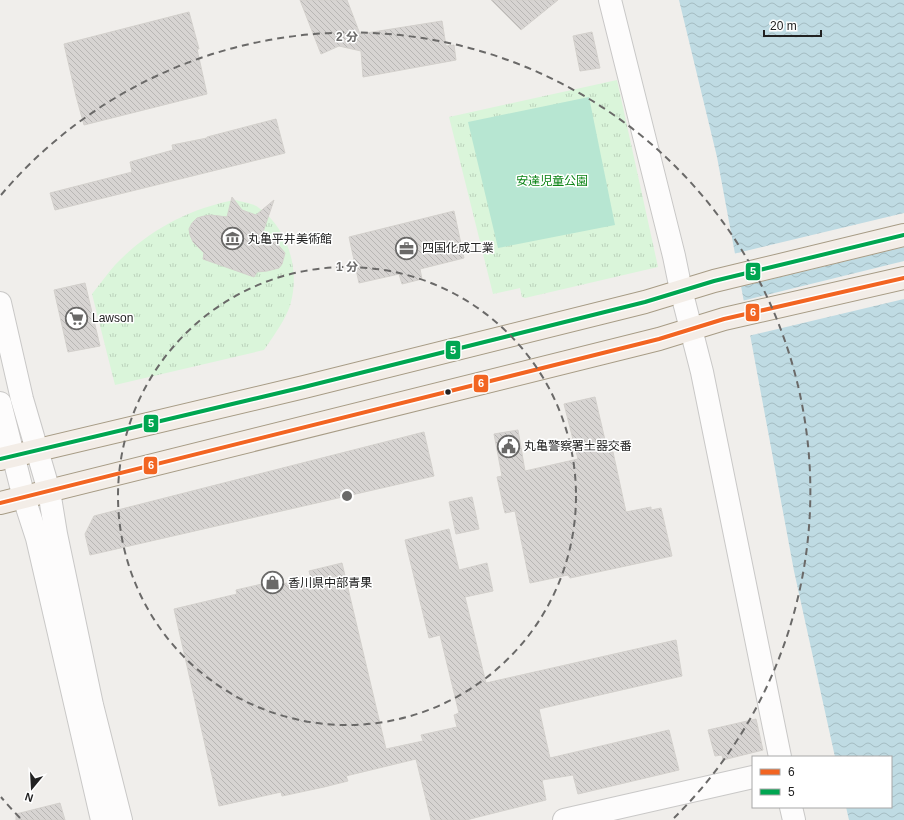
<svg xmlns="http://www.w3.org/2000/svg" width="904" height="820" viewBox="0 0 904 820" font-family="Helvetica,'Noto Sans JP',sans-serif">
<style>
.park{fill:url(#park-tufts)}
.pitch{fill:#b7e6d2}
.water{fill:url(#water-waves)}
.pier{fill:#f0eeeb}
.building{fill:url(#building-back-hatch);stroke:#d3d0cc}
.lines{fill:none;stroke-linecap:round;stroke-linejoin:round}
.minor-casing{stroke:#c9c8c7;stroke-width:24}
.major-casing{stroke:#a79c86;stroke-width:24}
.minor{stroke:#fdfcfc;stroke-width:22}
.major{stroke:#f3ede7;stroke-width:22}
.bus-1-casing{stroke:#fff;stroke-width:7}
.bus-2-casing{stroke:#fff;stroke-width:7}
.bus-1{stroke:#f26522;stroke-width:4}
.bus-2{stroke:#00a651;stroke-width:4}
.ring{fill:none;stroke:#6a6968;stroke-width:2;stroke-dasharray:7 5}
.bus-dot{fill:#222;stroke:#fff;stroke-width:1.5}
.labels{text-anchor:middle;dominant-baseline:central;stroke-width:3;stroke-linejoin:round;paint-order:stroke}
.park-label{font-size:12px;fill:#0c8416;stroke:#fff}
.poi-label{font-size:12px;fill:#222;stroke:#fff;text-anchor:start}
.centre{fill:#6a6968;stroke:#fff;stroke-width:2}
.ring-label{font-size:12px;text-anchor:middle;font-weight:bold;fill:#6a6968;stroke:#fff;stroke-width:3;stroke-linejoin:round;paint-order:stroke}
.line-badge{stroke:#fff;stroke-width:1.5}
.badge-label{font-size:11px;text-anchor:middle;font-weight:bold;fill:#fff}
</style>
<defs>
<pattern id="park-tufts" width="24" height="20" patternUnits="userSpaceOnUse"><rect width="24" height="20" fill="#daf5da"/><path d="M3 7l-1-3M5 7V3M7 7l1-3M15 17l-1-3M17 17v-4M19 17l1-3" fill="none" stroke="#bbd2bb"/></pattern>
<pattern id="water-waves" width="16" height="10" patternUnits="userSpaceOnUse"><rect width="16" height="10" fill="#bfdbe3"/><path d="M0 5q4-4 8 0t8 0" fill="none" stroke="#a4bcc2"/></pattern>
<pattern id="building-back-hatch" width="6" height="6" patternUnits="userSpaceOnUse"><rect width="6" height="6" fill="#d7d4d2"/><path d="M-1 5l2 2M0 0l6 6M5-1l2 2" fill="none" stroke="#b8b6b4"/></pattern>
</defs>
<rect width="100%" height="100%" fill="#f0eeeb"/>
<g class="park">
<path d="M617,80L658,267L525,298L522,297L520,288L493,294L449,117Z"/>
<path d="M235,200C242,202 253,203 259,208C287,228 300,268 291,302C288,316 273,337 264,350L115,385L92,294C100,284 107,274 115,265C147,231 190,208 235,200Z"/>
</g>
<path class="pitch" d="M589,97L615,225L498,248L468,122Z"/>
<path class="water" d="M679,0H904V820H849L846,807H891V757H835L794,571L717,157Z"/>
<g class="pier">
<path d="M904,213V247L739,287L733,254Z"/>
<path d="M904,261V299L748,336L742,301Z"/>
</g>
<g class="building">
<path d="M300,0H347L360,34L442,21L446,46L454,45L456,60L363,77L361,51L339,46L321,54Z"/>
<path d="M491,0H558L521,30Z"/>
<path d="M189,12L199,49H197L207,94L84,125L76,96L64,44Z"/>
<path d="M592,32L600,68L580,71L573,36Z"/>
<path d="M276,119L285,153L55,210L50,193L132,172L130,162L173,150L172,145L207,138V137Z"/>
<path d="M232,197L242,210L256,215L274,200L263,232L275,241L285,253L282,264L279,268L267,271L257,272L254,277L203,259L204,253L193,242L190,235L189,229L192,223L197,218L204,216L211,215L227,217Z"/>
<path d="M454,211L464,258L420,269L422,279L402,284L399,274L359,283L349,237Z"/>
<path d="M85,283L100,346L68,352L54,290Z"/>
<path d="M595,397L608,453L613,452L626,512L651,507V510L661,508L672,556L570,578L568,575L530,583L515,511L505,513L497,477L502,476L494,434L518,430L525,471L578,459L564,404Z"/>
<path d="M424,432L434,476L90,555L85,534L94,516Z"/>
<path d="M472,497L479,529L456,534L449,502Z"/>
<path d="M449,529L459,570L487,563L493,591L465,597L486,683L676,640L682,676L539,709L550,758L669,730L679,770L578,794L573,775L542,780L546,800L466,820H431L416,759L346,776L348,781L324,787L282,796L281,792L219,806L174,609L237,594L236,590L262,584L263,588L311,578L309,571L342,563L386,749L423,741L421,735L457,727L454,715L459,713L440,635L429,638L405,540Z"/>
<path d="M756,719L763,750L723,760L722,755L715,756L708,730Z"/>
<path d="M60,803L65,820H16V814Z"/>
</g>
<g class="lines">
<defs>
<g id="minor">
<path d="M610,0L674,256L681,290L702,372L780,757"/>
<path d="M0,303L22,399L49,491L56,534L92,705L121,820"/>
<path d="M0,403L24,498L37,538L102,820"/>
<path d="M791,807L794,820"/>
<path d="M564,820L753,777"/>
</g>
<g id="major">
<path d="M0,459L304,387L645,302L714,281L904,235"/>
<path d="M0,503L659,339L724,319L904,278"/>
</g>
</defs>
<use href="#minor" class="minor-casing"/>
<use href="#major" class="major-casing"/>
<use href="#minor" class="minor"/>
<use href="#major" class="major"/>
<defs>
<path id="bus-1" d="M0,503L659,339L724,319L904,278"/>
<path id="bus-2" d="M0,459L304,387L645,302L714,281L904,235"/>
</defs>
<use href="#bus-1" class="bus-1-casing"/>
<use href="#bus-2" class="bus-2-casing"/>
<use href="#bus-1" class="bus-1"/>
<use href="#bus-2" class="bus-2"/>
</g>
<g class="ring">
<circle cx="347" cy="496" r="229"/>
<path d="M20 818A459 459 0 0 1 1 797M1 195A459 459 0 1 1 674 818"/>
</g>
<defs>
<symbol id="museum-ring" viewBox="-11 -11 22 22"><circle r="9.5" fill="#fff" stroke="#6a6968" stroke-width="1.5"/><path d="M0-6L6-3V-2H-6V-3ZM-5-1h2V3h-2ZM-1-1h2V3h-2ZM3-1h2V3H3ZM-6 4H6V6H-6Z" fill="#6a6968"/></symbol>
<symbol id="office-ring" viewBox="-11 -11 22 22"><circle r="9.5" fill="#fff" stroke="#6a6968" stroke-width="1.5"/><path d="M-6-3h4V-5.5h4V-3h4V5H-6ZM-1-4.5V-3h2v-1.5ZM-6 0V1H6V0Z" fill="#6a6968"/></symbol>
<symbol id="supermarket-ring" viewBox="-11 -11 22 22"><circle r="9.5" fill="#fff" stroke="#6a6968" stroke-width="1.5"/><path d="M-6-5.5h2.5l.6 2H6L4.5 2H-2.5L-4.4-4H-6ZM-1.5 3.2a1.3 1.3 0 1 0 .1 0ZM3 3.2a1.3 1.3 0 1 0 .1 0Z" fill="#6a6968"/></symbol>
<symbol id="civic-ring" viewBox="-11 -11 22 22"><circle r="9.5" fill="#fff" stroke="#6a6968" stroke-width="1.5"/><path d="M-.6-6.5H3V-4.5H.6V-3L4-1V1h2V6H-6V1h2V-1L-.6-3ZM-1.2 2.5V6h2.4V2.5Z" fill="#6a6968"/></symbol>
<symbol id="shop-ring" viewBox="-11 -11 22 22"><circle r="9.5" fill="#fff" stroke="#6a6968" stroke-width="1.5"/><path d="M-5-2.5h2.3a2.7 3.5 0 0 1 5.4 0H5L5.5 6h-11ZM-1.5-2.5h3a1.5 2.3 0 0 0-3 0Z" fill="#6a6968"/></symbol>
</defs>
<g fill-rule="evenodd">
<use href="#museum-ring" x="220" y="226" width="25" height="25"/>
<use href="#office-ring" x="394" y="236" width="25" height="25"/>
<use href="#supermarket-ring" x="64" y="306" width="25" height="25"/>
<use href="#civic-ring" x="496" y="434" width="25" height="25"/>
<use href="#shop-ring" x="260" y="570" width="25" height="25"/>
</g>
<circle class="bus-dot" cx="448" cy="392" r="3.5"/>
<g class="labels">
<g class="park-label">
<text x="552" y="181">安達児童公園</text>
</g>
<g class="poi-label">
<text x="248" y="239">丸亀平井美術館</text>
<text x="422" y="248">四国化成工業</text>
<text x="92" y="318">Lawson</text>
<text x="524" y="446">丸亀警察署土器交番</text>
<text x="288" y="583">香川県中部青果</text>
</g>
</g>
<circle cx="347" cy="496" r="6" class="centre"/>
<g class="ring-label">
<text x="347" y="41">2 分</text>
<text x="347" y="271">1 分</text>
</g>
<g class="line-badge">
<rect x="745" y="262" width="16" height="19" rx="4" fill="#00a651"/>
<rect x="745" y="303" width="15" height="19" rx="4" fill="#f26522"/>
<rect x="445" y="340" width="16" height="20" rx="4" fill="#00a651"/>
<rect x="473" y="374" width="16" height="19" rx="4" fill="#f26522"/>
<rect x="143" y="414" width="16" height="19" rx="4" fill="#00a651"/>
<rect x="143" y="456" width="15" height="19" rx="4" fill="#f26522"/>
</g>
<g class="badge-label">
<text x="753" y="275">5</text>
<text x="753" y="316">6</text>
<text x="453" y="354">5</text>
<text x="481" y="387">6</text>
<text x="151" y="427">5</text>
<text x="151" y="469">6</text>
</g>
<rect x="752" y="756" width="140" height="52" fill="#ffffff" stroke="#a7a7a7"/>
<rect x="760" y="769" width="20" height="6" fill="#f26522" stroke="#a7a7a7"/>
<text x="788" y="776" font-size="12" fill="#222222">6</text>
<rect x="760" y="789" width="20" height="6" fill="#00a651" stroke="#a7a7a7"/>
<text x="788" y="796" font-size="12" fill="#222222">5</text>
<g transform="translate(32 788) rotate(198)" stroke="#ffffff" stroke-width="3" paint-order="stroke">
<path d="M0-3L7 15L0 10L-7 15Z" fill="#222222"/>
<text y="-6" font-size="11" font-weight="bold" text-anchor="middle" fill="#222222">N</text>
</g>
<path d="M764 30v6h57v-6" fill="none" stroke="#222222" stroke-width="2"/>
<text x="770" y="30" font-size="12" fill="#222222" stroke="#ffffff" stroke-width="3" paint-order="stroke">20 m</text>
</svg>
